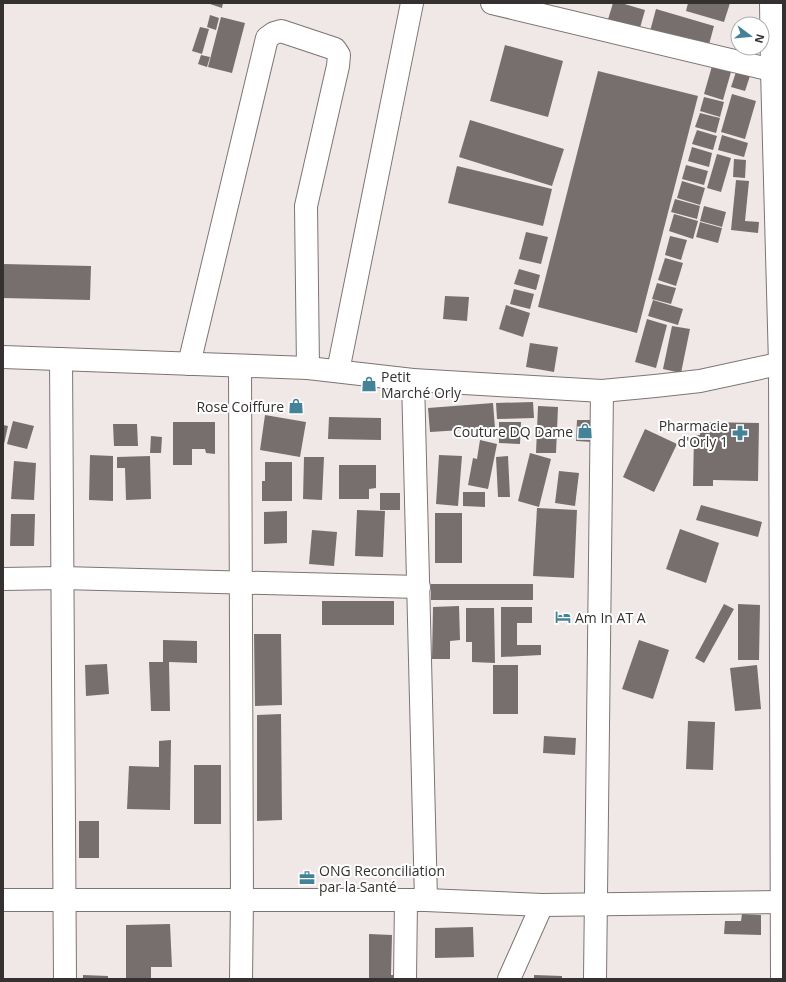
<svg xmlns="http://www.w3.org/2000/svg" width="786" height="982" viewBox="0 0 786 982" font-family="'Open Sans',sans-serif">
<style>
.building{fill:#766f6e}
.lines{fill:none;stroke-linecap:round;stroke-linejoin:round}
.minor-casing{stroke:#7c7574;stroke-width:24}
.minor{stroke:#fff;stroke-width:22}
.labels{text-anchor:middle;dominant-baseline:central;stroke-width:4;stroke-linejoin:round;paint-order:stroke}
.poi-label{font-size:14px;fill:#343130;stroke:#fff;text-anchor:start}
</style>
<rect width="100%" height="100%" fill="#f0e8e7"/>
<g class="building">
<path d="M207,3H223L222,8Z"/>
<path d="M613,3H621L645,10L638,35L606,26Z"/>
<path d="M688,3H730L724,22L686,11Z"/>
<path d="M656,9L714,26L707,52L649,35Z"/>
<path d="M210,15L219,18L216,30L207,27Z"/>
<path d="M221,17L245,23L232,73L208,67Z"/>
<path d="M200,27L209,29L202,54L192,51Z"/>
<path d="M505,45L563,61L548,117L490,101Z"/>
<path d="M201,55L210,57L207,67L198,64Z"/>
<path d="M712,66L731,72L723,100L704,94Z"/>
<path d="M598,71L698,96L637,333L538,307Z"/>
<path d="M736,72L750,76L745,91L731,87Z"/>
<path d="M732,94L756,101L745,139L721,132Z"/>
<path d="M704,97L724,102L720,117L700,111Z"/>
<path d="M700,113L720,118L716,133L695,127Z"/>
<path d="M470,120L564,149L552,186L459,157Z"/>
<path d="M697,130L717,136L713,150L692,144Z"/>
<path d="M722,135L748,143L744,157L718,150Z"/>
<path d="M692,147L712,153L709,167L688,161Z"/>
<path d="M717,154L731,158L721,192L707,188Z"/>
<path d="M734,159L746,160L745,178L733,177Z"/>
<path d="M686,165L708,171L704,185L682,179Z"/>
<path d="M457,166L552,189L543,226L448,203Z"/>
<path d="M736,180L749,181L745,221L759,222L758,233L731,230Z"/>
<path d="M682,181L705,188L700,205L677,198Z"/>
<path d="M675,199L700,206L697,219L671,212Z"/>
<path d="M704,206L726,212L722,227L700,221Z"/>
<path d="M674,214L698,221L693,239L669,231Z"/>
<path d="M700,222L722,228L718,243L696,237Z"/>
<path d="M526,232L548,237L541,264L519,259Z"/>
<path d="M670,236L687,240L681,260L665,255Z"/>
<path d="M665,258L683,263L676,286L658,280Z"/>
<path d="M3,264L91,266L90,300L3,298Z"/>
<path d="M519,269L540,275L536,290L514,284Z"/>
<path d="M657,283L676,288L671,304L652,299Z"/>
<path d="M514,289L534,294L530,309L510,304Z"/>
<path d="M445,296L469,297L467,321L443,319Z"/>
<path d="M653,300L683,309L678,325L648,316Z"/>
<path d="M506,305L530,313L523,337L499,329Z"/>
<path d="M647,319L667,325L656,368L635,362Z"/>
<path d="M672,326L690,329L681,373L663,369Z"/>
<path d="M530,343L558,347L554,372L526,367Z"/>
<path d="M533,402L534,418L497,419L496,403Z"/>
<path d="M493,403L495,428L430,432L428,408Z"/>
<path d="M538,406L558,407L556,453H536Z"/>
<path d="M265,415L306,422L300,457L260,450Z"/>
<path d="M329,417L381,418V440L328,439Z"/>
<path d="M577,420H593V442L576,441Z"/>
<path d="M13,421L34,426L27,449L7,444Z"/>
<path d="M173,422H215V454L206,453L205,449H192V465H173Z"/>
<path d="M499,422H521L520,444L499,443Z"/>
<path d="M701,422L759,423L758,481L713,480V486H693L694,435H700Z"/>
<path d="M113,424H137L138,446H114Z"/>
<path d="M3,425L8,426L4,444H3Z"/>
<path d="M645,429L677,444L654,492L623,477Z"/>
<path d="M151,436L162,437L161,453H150Z"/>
<path d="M480,440L497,444L488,489L468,485L473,458L477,459Z"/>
<path d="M530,453L551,459L539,507L518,501Z"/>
<path d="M90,455L113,456V501L89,500Z"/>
<path d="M439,455L462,456L458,506L436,504Z"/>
<path d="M150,456L151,499L126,500L125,468H117V457Z"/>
<path d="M508,456L510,497H498L496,457Z"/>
<path d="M304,457H324L322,500L303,499Z"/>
<path d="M14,461L36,463L34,500L11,499Z"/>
<path d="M265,462H292V501H262V481H265Z"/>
<path d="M339,465H376V488L369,489V499H339Z"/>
<path d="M559,471L579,473L575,506L555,503Z"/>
<path d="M463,492H485V507L463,506Z"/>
<rect x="380" y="493" width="20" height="17"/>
<path d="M701,505L762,522L758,537L696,520Z"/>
<path d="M537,508L577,510L574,578L533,576Z"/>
<path d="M357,510L385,511L383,557L355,556Z"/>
<path d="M287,511V543L264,544V512Z"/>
<rect x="435" y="513" width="27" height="50"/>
<path d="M11,514H35L34,546H10Z"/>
<path d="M680,529L719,543L706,583L666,569Z"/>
<path d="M312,530L337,532L334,566L309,564Z"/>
<rect x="431" y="584" width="102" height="16"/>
<rect x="322" y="601" width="72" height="24"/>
<path d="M724,604L734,609L704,663L695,658Z"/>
<path d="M738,604L760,605L759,660H738Z"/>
<path d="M459,606L460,640L450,641V659H432L433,607Z"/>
<path d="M501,607H532V623H517V645H541V655L501,657Z"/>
<path d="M466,608H494L495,663L472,662V642H466Z"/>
<path d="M254,634H281L282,705L255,706Z"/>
<path d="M163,640L197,641V663L169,662L170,711H151L149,662H163Z"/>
<path d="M639,640L669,650L653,699L622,689Z"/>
<path d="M107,664L109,694L86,696L85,665Z"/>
<rect x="493" y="665" width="25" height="49"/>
<path d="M757,665L761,709L735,711L730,668Z"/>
<path d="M281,714L282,820L257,821V715Z"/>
<path d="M688,721L715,722L713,770L686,769Z"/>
<path d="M544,736L576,738L575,755L543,753Z"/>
<path d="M171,740L170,810L127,809L129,766L159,767V741Z"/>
<rect x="194" y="765" width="27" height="59"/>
<rect x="79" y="821" width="20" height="37"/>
<path d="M742,914L761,915V935L724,934L725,921H741Z"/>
<path d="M170,924L172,967H151V979H126V925Z"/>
<path d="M473,927L474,957L435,958V928Z"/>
<path d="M369,934L392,935L391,975H398V979H369Z"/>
<path d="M83,975L108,976V979H83Z"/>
<path d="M534,975L562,976V979H534Z"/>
</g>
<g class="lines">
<defs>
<g id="minor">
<path d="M492,3L772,70"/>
<path d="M771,3L772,70L780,364L782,979"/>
<path d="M3,357L308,368L413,380L602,391L655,386L700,381L783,363"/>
<path d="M61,359L65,979"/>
<path d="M189,364L267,38L274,33L281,31L335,49L339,55L338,66L306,206L308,368"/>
<path d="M240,366L242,900L241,979"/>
<path d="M338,371L412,3"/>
<path d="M413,380L426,900"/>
<path d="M3,579L62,578L419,587"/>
<path d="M3,900H426L542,905L783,902"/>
<path d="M405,979L406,900"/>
<path d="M509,979L542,905"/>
<path d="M595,979L602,391"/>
</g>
</defs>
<use href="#minor" class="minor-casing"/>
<use href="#minor" class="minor"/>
</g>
<defs>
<symbol id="shop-bare" viewBox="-9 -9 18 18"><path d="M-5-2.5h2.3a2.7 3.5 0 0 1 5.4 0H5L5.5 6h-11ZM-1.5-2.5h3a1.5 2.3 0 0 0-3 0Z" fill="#448297" stroke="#fff" stroke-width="2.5" paint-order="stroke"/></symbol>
<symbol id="pharmacy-bare" viewBox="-9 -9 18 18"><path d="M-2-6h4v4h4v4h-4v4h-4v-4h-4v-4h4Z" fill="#448297" stroke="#fff" stroke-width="2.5" paint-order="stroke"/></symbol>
<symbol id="hotel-bare" viewBox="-9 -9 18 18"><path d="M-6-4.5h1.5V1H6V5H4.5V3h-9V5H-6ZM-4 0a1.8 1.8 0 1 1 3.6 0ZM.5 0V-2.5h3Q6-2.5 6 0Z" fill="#448297" stroke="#fff" stroke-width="2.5" paint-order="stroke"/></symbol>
<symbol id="office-bare" viewBox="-9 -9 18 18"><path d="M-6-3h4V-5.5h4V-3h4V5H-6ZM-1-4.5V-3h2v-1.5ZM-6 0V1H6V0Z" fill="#448297" stroke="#fff" stroke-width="2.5" paint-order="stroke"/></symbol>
</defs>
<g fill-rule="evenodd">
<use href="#shop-bare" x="358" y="373" width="22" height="22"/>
<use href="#shop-bare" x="285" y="395" width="22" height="22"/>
<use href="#shop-bare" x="574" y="420" width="22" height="22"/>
<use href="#pharmacy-bare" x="729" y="422" width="22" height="22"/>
<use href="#hotel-bare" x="552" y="606" width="22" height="22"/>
<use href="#office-bare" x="296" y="867" width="22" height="22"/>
</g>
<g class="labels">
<g class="poi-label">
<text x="381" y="376">Petit<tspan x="381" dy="16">Marché Orly</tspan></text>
<text x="284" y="406" text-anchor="end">Rose Coiffure</text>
<text x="728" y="425" text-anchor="end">Pharmacie<tspan x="728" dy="16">d'Orly 1</tspan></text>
<text x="573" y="431" text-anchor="end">Couture DQ Dame</text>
<text x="575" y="617">Am In AT A</text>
<text x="319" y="870">ONG Reconciliation<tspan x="319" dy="16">par la Santé</tspan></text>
</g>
</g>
<rect width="786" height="982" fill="none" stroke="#343130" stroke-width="8"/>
<g transform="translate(750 36) rotate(106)"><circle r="19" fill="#ffffff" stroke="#aeadac"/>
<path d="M0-3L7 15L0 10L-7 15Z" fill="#448297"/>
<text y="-6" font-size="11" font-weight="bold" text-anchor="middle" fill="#343130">N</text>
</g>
</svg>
